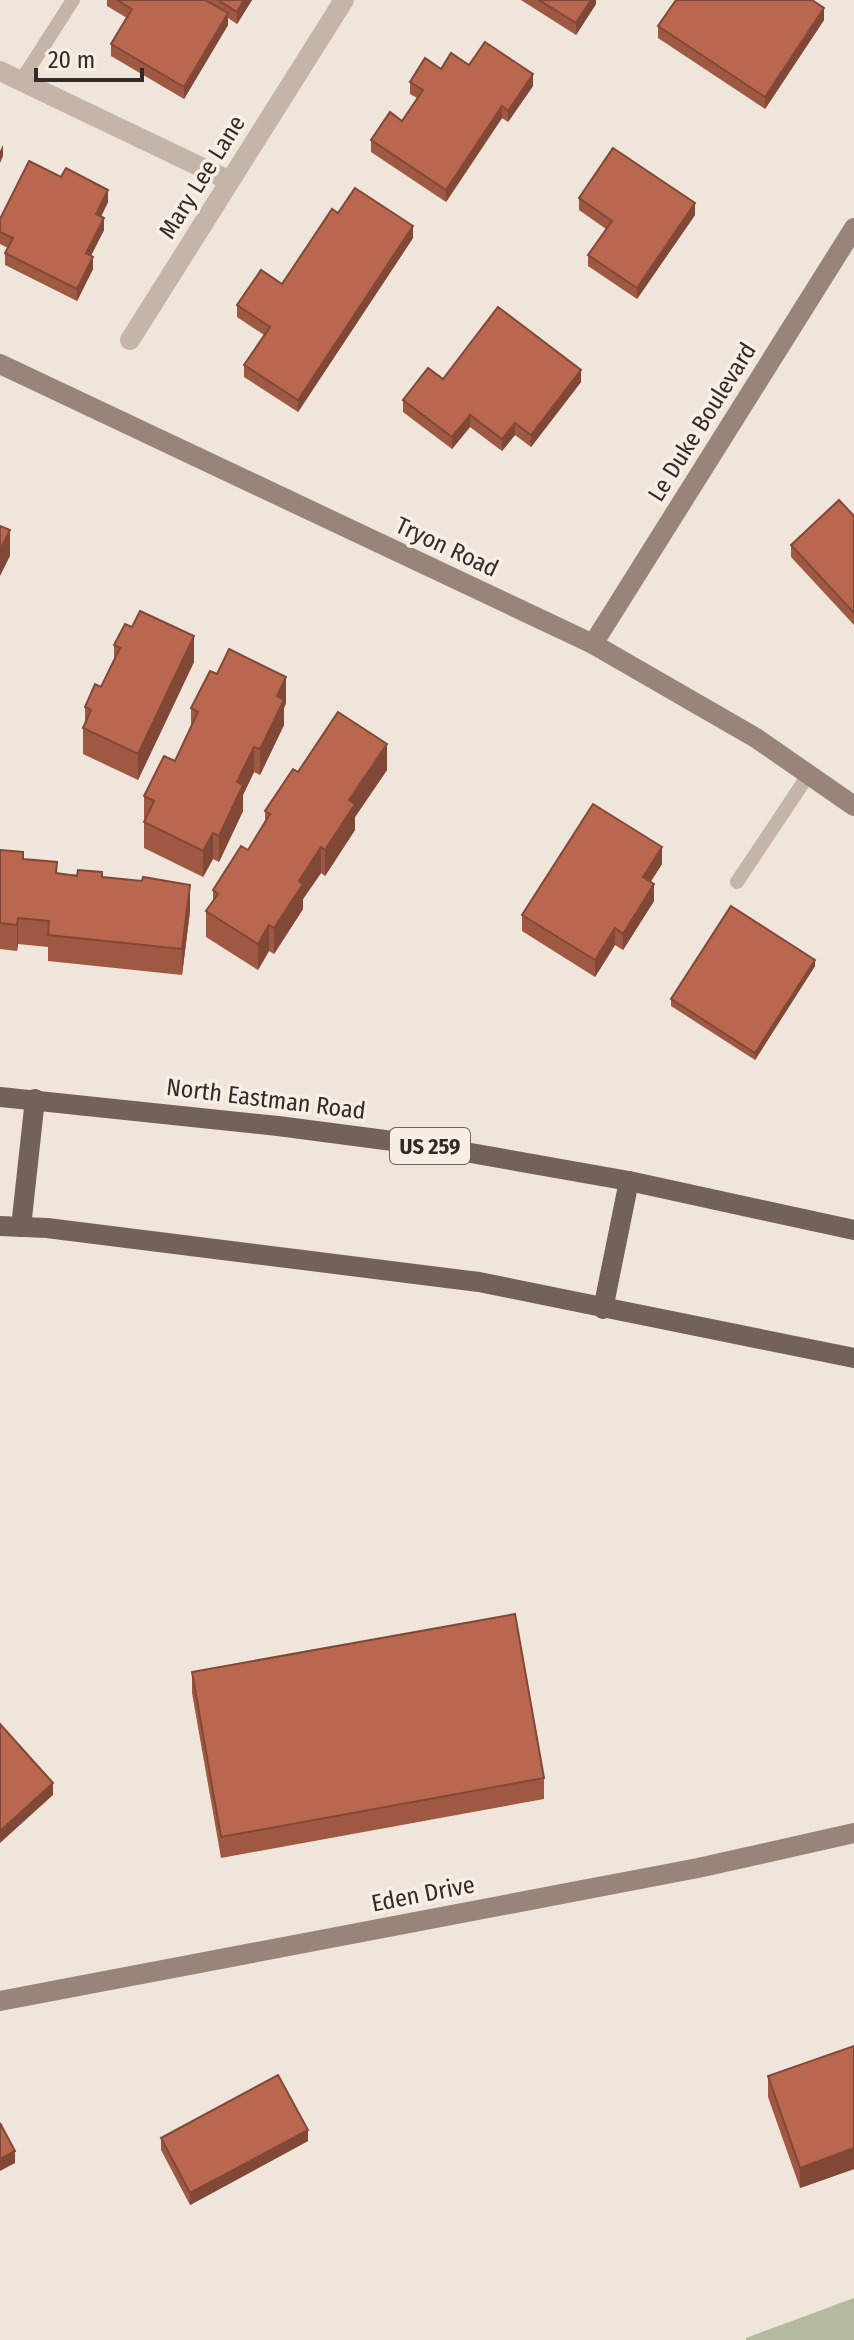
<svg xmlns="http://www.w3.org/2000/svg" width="854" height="2340" viewBox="0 0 854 2340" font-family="'Fira Sans Condensed',sans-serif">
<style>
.green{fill:#b2bc9c}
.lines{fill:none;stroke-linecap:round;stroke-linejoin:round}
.lane{stroke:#c5b5a8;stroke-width:14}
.street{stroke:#c5b5a8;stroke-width:20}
.secondary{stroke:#998479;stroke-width:20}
.primary{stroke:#73625a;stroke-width:20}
.wall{fill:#9f5943}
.shaded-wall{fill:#824837}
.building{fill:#b9674e;stroke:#824837;stroke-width:2}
.labels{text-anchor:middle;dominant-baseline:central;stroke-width:7;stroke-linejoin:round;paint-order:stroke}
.shield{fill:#f7efe6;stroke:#6e6660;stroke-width:2}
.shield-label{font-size:22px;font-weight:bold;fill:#332b27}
.street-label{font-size:24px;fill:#332b27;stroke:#f7efe6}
</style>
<rect width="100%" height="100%" fill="#efe5da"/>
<path class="green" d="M854,2298V2340H746V2338Z"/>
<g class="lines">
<g class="lane">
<path d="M21,81L73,0"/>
<path d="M737,882L809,774"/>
</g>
<g class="street">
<path d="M0,71L230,181"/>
<path d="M130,340L344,0"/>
</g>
<g class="secondary">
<path d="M0,364L593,644L756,738L854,806"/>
<path d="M593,644L854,228"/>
<path d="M0,2001L698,1868L854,1833"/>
</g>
<g class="primary">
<path d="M0,1097L278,1126L431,1146L629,1181L854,1230"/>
<path d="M0,1226L47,1228L479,1282L854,1358"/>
<path d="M21,1227L35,1099"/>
<path d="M603,1309L629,1181"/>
</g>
</g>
<g class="wall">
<path d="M107,0H252L237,24L228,18V25L184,99L111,56V44L127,18L107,6Z"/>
<path d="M521,0H596V4L576,35Z"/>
<path d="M824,20L765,109L658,38V26Z"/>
<path d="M469,65L533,86L508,122L502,118L446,202L371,152V140L402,121L417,98L410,94V82L441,69Z"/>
<path d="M579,198L695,215L637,299L588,266V255L606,229L579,210Z"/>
<path d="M108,202L101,217L104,230L91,256L93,269L77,301L5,265V253L8,248L0,244V219Z"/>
<path d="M338,213L413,238L298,412L244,377V365L264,335L237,317V305L282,284Z"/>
<path d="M443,379L581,382L531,447L515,435L502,451L470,427L452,449L403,412V400Z"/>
<path d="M854,516V625L791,557V545Z"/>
<path d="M114,645L194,662L138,780L83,754V728L85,724V707L101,687L114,660Z"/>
<path d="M286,703L284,708V725L260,775L254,772L243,795V811L219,862L213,859L203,877L144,848V796L175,761L191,727V708Z"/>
<path d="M387,770L355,817V830L325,876L321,873L303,899V909L274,954L269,951L258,970L206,937V911L213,901V890L248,850L265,822V811L298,772Z"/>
<path d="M0,850L57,873L102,877L190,911L182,975L48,961V947L18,944L17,951L0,949Z"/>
<path d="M662,864L650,882L654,901L623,950L615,945L595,977L522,931V915Z"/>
<path d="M815,966L755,1060L671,1006V999Z"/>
<path d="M192,1672L544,1778V1799L221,1858L192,1693Z"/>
<path d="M854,2046V2169L800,2188L768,2097V2076Z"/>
<path d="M161,2138L308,2141L190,2205L161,2150Z"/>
</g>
<g class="shaded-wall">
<path d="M244,0H252L237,24V12Z"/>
<path d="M591,0H596V4L576,35V23Z"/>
<path d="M824,8V20L765,109V97Z"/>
<path d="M228,13V25L184,99V87Z"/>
<path d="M533,74V86L508,122V111Z"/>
<path d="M502,106V118L446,202V190Z"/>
<path d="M3,145V156L0,163V151Z"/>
<path d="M108,190V202L96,226V214Z"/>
<path d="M695,203V215L637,299V288Z"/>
<path d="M104,218V230L86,265V253Z"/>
<path d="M413,226V238L298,412V400Z"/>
<path d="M93,257V269L77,301V289Z"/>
<path d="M581,370V382L531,447V435Z"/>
<path d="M470,415V427L452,449V437Z"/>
<path d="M515,423V435L502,451V439Z"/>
<path d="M10,530V556L0,576V550Z"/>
<path d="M194,636V662L138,780V754Z"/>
<path d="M286,677V703L284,708V725L260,775V749L277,696Z"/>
<path d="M387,744V770L355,817V830L325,876V850L349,800Z"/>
<path d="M254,747V772L243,795V811L219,862V836L237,782Z"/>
<path d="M213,833V859L203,877V851Z"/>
<path d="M321,847V873L303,899V909L274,954V928L299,881Z"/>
<path d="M662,847V864L643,894V877Z"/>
<path d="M654,884V901L623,950V934Z"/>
<path d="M190,885V911L182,975V949Z"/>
<path d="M18,918V944L17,951V925Z"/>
<path d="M269,925V951L258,970V944Z"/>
<path d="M615,928V945L595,977V960Z"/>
<path d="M815,960V966L755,1060V1053Z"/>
<path d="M53,1783V1795L0,1843V1831Z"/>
<path d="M308,2130V2141L190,2205V2193Z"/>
<path d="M854,2148V2169L800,2188V2168Z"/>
<path d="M15,2151V2163L0,2171V2159Z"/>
</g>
<g class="building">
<path d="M117,0H205L228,13L184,87L111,44L132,9Z"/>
<path d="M218,0H244L237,12Z"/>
<path d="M539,0H591L576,23Z"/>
<path d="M676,0H812L824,8L765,97L658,26Z"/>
<path d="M485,42L533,74L508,111L502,106L446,190L371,140L390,112L402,121L423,90L410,82L425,58L441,69L451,53L469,65Z"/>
<path d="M613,148L695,203L637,288L588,255L612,221L579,198Z"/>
<path d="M29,161L61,177L66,168L108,190L96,214L104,218L86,253L93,257L77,289L5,253L13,238L0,232V219Z"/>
<path d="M355,188L413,226L298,400L244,365L270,327L237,305L261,270L282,284L332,209L338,213Z"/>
<path d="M498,307L581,370L531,435L515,423L502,439L470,415L452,437L403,400L428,368L443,379Z"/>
<path d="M839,500L854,516V613L791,545Z"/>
<path d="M0,526L10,530L0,550Z"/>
<path d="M140,611L194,636L138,754L83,728L91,710L85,707L95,684L101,687L120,648L114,645L125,624L132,627Z"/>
<path d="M229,649L286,677L277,696L284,700L260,749L254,747L237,782L243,785L219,836L213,833L203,851L144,822L154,801L144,796L164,756L175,761L198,712L191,708L210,671L217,674Z"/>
<path d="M338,712L387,744L349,800L355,804L325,850L321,847L299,881L303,884L274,928L269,925L258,944L206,911L218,894L213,890L241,846L248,850L270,814L265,811L293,769L298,772Z"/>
<path d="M593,804L662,847L643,877L654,884L623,934L615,928L595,960L522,915Z"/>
<path d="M0,850L23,852V859L57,862L56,873L77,876L78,870L102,872V877L142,881L143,877L190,885L182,949L48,935L49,921L18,918L17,925L0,923Z"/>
<path d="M731,906L815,960L755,1053L671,999Z"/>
<path d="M515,1614L544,1778L221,1837L192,1672Z"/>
<path d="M0,1724L53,1783L0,1831Z"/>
<path d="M854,2046V2148L800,2168L768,2076Z"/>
<path d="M278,2075L308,2130L190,2193L161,2138Z"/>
<path d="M0,2123L15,2151L0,2159Z"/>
</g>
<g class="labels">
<rect class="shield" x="390" y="1128" width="80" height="36" rx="6"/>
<g class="shield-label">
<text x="430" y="1146">US 259</text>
</g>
<g class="street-label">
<text transform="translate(202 177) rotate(-58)">Mary Lee Lane</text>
<text transform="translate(702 422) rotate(-58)">Le Duke Boulevard</text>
<text transform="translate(447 547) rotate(25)">Tryon Road</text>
<text transform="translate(266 1099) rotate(7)">North Eastman Road</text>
<text transform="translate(423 1894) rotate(-11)">Eden Drive</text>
</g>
</g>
<path d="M36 68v12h106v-12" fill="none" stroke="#332b27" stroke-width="4"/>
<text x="48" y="68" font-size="24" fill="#332b27" stroke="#f7efe6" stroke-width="6" paint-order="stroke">20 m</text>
</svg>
